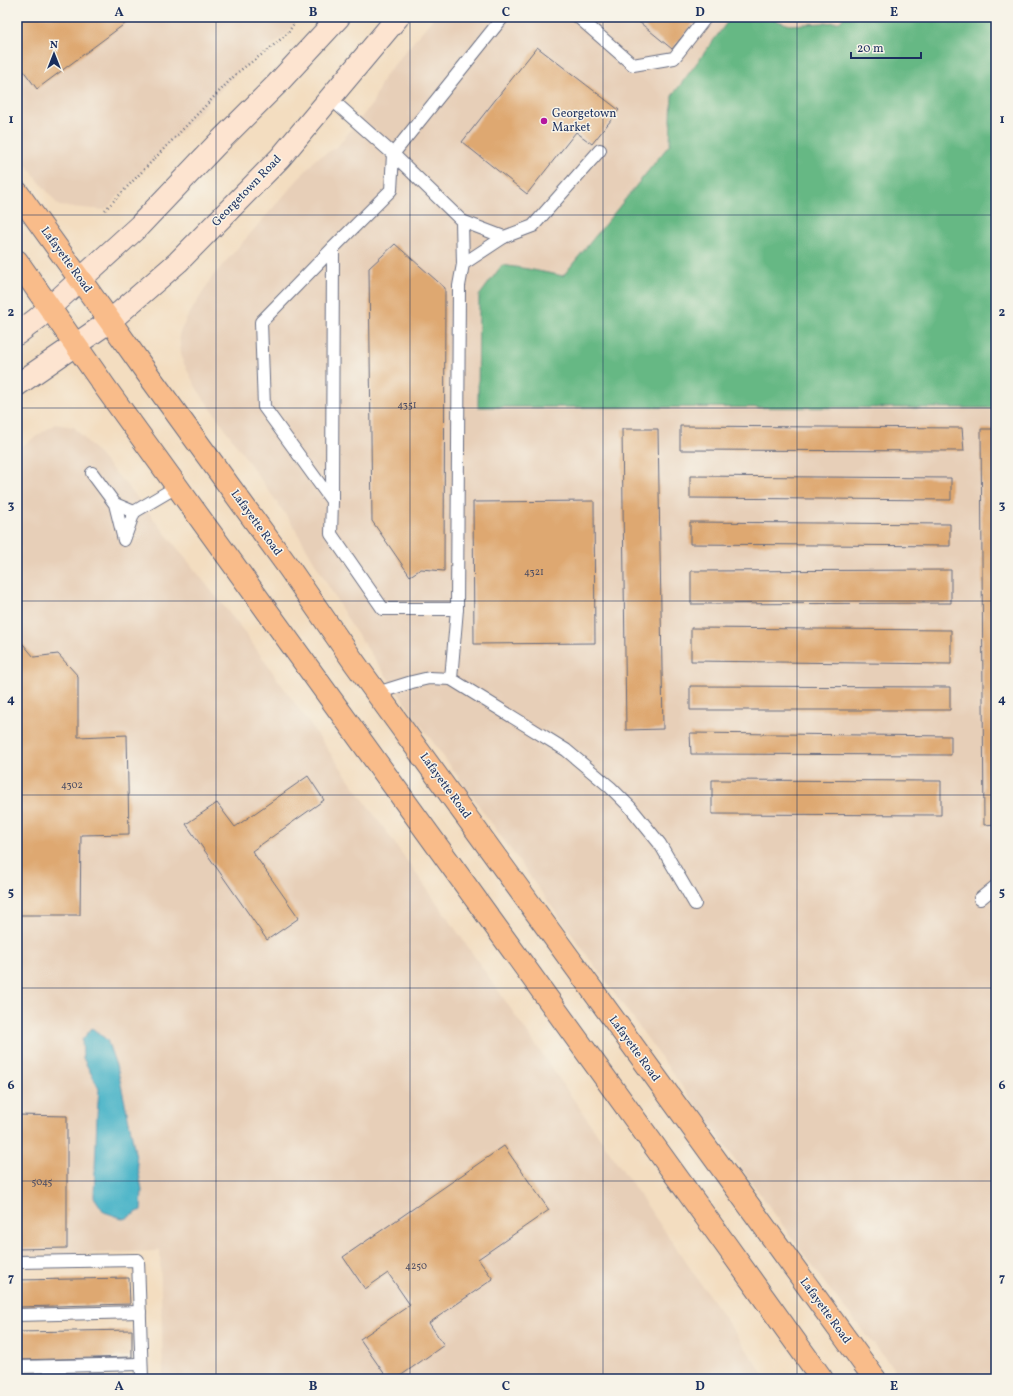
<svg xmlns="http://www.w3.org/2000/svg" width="1013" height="1396" viewBox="0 0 1013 1396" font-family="Vollkorn,serif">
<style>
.built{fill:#e7cfb8}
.forest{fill:#66b884;stroke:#407471}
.water{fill:#4ab4c8;stroke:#327293}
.building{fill:#dea871}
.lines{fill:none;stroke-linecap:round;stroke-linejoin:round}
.lane-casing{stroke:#676c80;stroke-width:14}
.secondary-casing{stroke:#676c80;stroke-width:24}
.primary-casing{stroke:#676c80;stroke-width:24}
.path{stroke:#676c80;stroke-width:2.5;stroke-dasharray:1 3;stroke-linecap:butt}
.lane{stroke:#fff;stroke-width:12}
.secondary{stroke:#fde4d0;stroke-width:22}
.primary{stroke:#f9bc8a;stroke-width:22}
.grid{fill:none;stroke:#1b2f5e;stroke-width:1;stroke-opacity:0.55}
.poi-dot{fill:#b5179e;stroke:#f7f3e8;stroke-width:1.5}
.labels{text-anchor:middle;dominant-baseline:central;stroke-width:3;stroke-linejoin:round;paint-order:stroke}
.number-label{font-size:10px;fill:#4c4d63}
.poi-label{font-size:12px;fill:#1b2f5e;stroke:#f7f3e8;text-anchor:start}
.street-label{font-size:12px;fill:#1b2f5e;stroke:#f7f3e8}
.neatline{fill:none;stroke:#1b2f5e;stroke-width:1.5}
.grid-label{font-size:13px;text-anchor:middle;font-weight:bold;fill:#1b2f5e}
</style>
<rect width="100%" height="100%" fill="#f7f3e8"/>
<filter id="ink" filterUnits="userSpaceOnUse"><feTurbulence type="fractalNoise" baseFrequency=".025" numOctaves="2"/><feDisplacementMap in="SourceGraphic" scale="8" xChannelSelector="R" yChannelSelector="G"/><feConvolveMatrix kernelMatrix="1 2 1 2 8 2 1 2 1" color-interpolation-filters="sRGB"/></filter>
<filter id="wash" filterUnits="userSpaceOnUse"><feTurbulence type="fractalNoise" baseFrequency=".012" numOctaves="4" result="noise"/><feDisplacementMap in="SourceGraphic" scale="16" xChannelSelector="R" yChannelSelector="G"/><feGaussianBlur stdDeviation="0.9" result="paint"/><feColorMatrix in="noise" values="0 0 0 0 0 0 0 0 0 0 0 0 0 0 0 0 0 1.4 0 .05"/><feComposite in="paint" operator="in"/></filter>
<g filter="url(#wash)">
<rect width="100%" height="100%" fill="#f3ddc0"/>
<g class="built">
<path d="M17,17H298L288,33L238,72L105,210L59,206L17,154Z"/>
<path d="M434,17H996V1379H902L826,1285L589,958L417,720L351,625L293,525L197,389L184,364L181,353L179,334L188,316L213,276L316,159L337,147L372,104L384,77Z"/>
<path d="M55,424L74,427L129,488L239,625L450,921L767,1379H163L160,1251L17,1256V449Z"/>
</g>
<path class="forest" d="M731,17H765L790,25L840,22L844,17H996V408L478,407L479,296L502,265L528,269L563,276L670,144L672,96Z"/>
<path class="water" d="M92,1028L107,1040L118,1071L130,1126L142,1190L141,1210L125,1219L104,1212L94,1197L97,1116L99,1089L83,1058L82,1040Z"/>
<g id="blocks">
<g class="building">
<path d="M17,17H134L37,89L17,62Z"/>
<path d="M633,17H698L672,49Z"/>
<path d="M537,47L619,110L592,144L576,132L527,194L462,142Z"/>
<path d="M395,244L445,288L444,571L421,569L410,576L372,521L369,268Z"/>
<path d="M680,426L962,428L964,451L680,450Z"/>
<path d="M622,429H658L663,729L626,730Z"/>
<path d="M981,429H996V824L984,825Z"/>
<path d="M690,476L951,478V500L690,498Z"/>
<path d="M594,501L595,643L474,644L473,502Z"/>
<path d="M690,522L950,524V546L690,544Z"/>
<path d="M951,570V603L691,604V571Z"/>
<path d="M691,628L951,630V664L691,661Z"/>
<path d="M17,644H23L34,657L58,654L78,676V737L127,735L129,834L81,835L80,915H17Z"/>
<path d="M690,686L950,687V710H690Z"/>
<path d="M690,733L951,736V755L691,754Z"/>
<path d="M308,776L324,800L252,851L299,918L267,940L186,824L217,803L235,827Z"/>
<path d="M712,780L941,781V815L712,814Z"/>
<path d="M17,1115L67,1116V1248L17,1249Z"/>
<path d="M504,1146L549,1210L478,1259L493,1279L429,1323L444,1345L396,1379H388L360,1339L410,1305L388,1273L365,1289L343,1257Z"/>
<path d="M129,1278L130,1304L17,1307V1280Z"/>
<path d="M132,1330V1357L17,1360V1332Z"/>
</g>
</g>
</g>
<g filter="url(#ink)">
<use href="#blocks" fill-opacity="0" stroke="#676c80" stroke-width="1"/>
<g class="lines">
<defs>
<g id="lane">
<path d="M578,17L633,65L674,58L706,17"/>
<path d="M330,98L393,154L462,221L463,264"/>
<path d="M462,221L504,237"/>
<path d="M92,473L115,504L134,512L124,540L115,504"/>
<path d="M332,501L333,248"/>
<path d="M134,512L178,486"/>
<path d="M457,609L459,286L463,264L504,237L533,226L600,150"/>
<path d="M451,679L457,609H383L331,534L332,501L264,407L261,322L333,248L391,190L393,154L503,17"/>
<path d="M377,693L412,682L429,678L451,679L566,750L610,787L630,807L660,844L695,904"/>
<path d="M980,899L996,886"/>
<path d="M17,1262L138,1260L142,1379"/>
<path d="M17,1315L140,1312"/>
<path d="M17,1367L141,1364"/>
</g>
<g id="secondary">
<path d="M17,334L38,318L139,226L216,145L277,84L339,17"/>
<path d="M17,385L110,321L178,262L280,158L398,17"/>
</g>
<g id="primary">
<path d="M17,192L110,321L144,369L289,568L354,662L875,1379"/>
<path d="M17,261L105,387L726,1245L822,1379"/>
</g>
</defs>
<use href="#lane" class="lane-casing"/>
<use href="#secondary" class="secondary-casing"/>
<use href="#primary" class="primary-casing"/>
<path class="path" d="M105,210L238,72L268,50L288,33L298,17"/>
<use href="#lane" class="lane"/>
<use href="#secondary" class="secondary"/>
<use href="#primary" class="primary"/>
</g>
</g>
<path class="grid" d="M216,17V1379M410,17V1379M603,17V1379M797,17V1379M17,215H996M17,408H996M17,601H996M17,795H996M17,988H996M17,1181H996"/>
<circle class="poi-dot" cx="544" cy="121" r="4"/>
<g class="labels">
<g class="number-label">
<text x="407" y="405">4351</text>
<text x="534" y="572">4321</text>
<text x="72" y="785">4302</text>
<text x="42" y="1182">5045</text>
<text x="416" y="1266">4250</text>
</g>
<g class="poi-label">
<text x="552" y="114">Georgetown<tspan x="552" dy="14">Market</tspan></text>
</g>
<g class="street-label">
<text transform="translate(247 191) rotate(-46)">Georgetown Road</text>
<text transform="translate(66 260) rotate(54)">Lafayette Road</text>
<text transform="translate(256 523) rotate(54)">Lafayette Road</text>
<text transform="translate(445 786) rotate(54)">Lafayette Road</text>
<text transform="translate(634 1049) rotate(54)">Lafayette Road</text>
<text transform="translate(825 1311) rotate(54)">Lafayette Road</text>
</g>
</g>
<rect width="1013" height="1396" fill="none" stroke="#f7f3e8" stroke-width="44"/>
<g transform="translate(54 54)" stroke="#f7f3e8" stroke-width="3" paint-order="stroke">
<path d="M0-3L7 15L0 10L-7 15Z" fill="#1b2f5e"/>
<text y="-6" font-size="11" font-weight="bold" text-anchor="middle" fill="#1b2f5e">N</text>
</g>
<path d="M851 52v6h70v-6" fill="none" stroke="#1b2f5e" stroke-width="2"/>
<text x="857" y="52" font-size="12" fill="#1b2f5e" stroke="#f7f3e8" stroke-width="3" paint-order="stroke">20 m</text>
<rect x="22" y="22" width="969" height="1352" class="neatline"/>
<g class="grid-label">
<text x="119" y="16">A</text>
<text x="313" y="16">B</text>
<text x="506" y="16">C</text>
<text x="700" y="16">D</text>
<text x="894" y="16">E</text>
<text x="11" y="123">1</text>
<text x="1002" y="123">1</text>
<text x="11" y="316">2</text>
<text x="1002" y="316">2</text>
<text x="11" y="509">3</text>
<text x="1002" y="509">3</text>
<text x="11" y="703">4</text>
<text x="1002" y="703">4</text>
<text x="11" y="896">5</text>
<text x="1002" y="896">5</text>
<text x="11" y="1089">6</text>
<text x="1002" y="1089">6</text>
<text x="11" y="1282">7</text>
<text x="1002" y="1282">7</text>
<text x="119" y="1390">A</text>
<text x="313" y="1390">B</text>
<text x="506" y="1390">C</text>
<text x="700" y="1390">D</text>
<text x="894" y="1390">E</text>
</g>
</svg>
